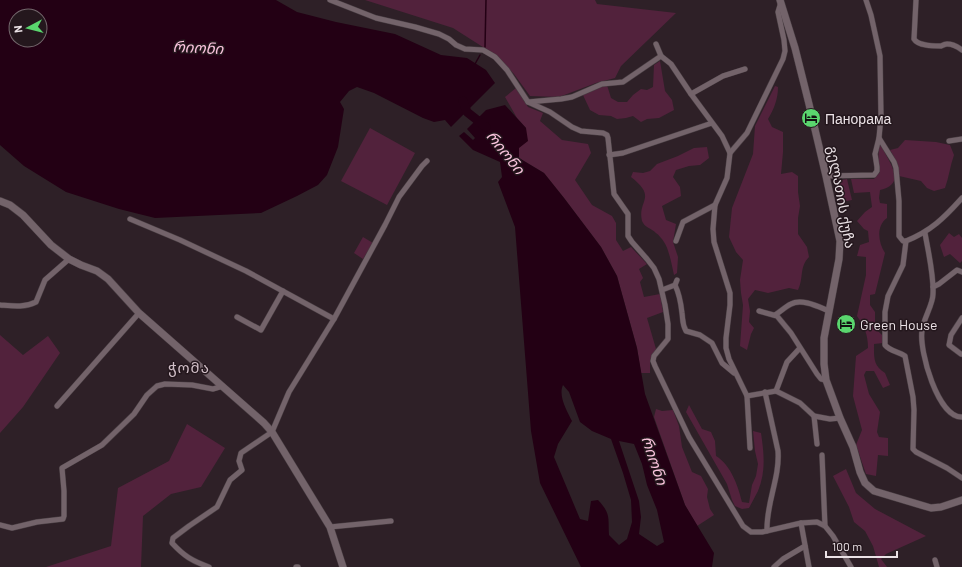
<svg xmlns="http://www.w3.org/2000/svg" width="962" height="567" viewBox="0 0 962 567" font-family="Barlow,'Noto Sans Georgian',sans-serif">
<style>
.green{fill:#52223c}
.water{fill:#230014;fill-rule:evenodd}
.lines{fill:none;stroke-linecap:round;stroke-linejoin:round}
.stream{stroke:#230014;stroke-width:1.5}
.river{stroke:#230014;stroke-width:9}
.minor-casing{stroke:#493e43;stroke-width:6}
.secondary-casing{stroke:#493e43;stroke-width:8}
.minor{stroke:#73636a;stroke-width:5}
.secondary{stroke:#73636a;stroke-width:7}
.labels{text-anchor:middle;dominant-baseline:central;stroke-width:3;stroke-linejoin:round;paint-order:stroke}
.poi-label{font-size:14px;fill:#ebe2e6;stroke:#24171d;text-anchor:start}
.street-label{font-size:14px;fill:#ebe2e6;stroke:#24171d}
.water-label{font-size:15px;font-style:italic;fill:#fbc4de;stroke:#24171d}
.neighbourhood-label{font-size:15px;letter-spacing:1px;fill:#d0bec6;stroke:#24171d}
</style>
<rect width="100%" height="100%" fill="#2e2027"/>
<g class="green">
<path d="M365,0H595L597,4L676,13L621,66L615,78L596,83L559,97L530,96L514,74L497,56L453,28Z"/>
<path d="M660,61L665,91L672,100L674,110L659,118L647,119L641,122L633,116L626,118L617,119L611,116L599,115L590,110L583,95L600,87L607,85L611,98L618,102H627L633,95L641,89L647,90L653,87L654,65Z"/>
<path d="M775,86L778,87C778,99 774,109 768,119L772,127L783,132V152L781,174L792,172L798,176V192L800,206L798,218V234L807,247L809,257C799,267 804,278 798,290L789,288L768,293L755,290L748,299L750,311L749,322L754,328L751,334L747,350L740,346L743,305L741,293L740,280L743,260L736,252L729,237L732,208L753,154L755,126Z"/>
<path d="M516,88L528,107L543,113L540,121L562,140L588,144L591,153L575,180L592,205L612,216L616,223V240L623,251L631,247L647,264L639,269L643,278L640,282L644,297L660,294L663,312L647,318L656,349L650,360V373H641L637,348L617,276L601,247L564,198L544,173L519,158L518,148L526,128L517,118L505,97Z"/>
<path d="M370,128L415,153L387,205L341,181Z"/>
<path d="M905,140L936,142L950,145L954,155C950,166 949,177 945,188L934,191L927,188L921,181L899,176C898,166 895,158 890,150L898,148Z"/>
<path d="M879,146H882C887,161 909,183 880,190L879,198L880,203L887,204V218C876,226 878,242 885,253L875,294L870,295V305L875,312V328L882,335L883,343L874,344C874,357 873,366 885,373L890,385L883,388L874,371H866L864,375L869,394L880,412L877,432L879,437L888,438V456L878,455L876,476L866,474L856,445L862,430L853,396L856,356L868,348C868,334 864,326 857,316L866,275V257L857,256L860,245L869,242L868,231L864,229L857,221L865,212L872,207L870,192L854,193L851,179H874L880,172L878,161Z"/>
<path d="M707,147L709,158L700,165L689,166L676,170L673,177L680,187L681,196L662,206L666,220L676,224L673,242L678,257L677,273L674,275C672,266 669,249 664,242C662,239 659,235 656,233C651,228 645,228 642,221C637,200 658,198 631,177L633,172L643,173L650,171L657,164L678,156L694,148Z"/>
<path d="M847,179L852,200L841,202L836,181Z"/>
<path d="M949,233L954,237L959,234L962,238V261L960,263L950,254L944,257L940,245Z"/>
<path d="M363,237L373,243L363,259L354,253Z"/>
<path d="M0,335L23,355L48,336L60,353L23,407L0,433Z"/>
<path d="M689,405L702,429L711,432L715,441L716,456C731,465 738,486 742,502L749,503L752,485L756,476L758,464L755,451L753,431L761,433C764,453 766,472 758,491C755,497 752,502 749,508L742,509L735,506L732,500L727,484L686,412Z"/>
<path d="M656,409L662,411L673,410L679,426L682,447L692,472L701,476L708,489L707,497L710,509L714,515L697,526L685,505L654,417Z"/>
<path d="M187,424L225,448L201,487L171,494L143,516L141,567H46L111,546L118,488L169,461Z"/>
<path d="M846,469L856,493L875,509L926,536L886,554L881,559L887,567H879L873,546L865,531L854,522L849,507L833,476Z"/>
</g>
<g class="water">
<path d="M0,0H276L297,12L336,22L395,34L441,55L467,58L486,70L495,83L451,127L445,120L434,122L423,118L374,93L357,87L349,91L340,102L344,109L338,147L327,175L318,185L297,196L261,213L155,218L119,209L66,192L24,166L0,145ZM16,16H40V40H16Z"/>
<path d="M505,105L526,128L528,141L519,148V158L544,173L564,198L601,247L617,276L637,348L645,394L685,505L714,553L712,567H581L540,483L531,431L515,227L498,182L502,177L500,162L473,150L459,136L464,132L473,140L475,138L467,129L486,110ZM563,385L569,392L580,422L592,431L611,439L623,473L631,500L632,522L627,539L619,545L609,535C608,517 611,514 598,500L591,501L588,521L580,519L554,457L558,444L572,421C567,411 558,396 563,385ZM619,441L634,444L642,464L647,485L657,510L664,542L657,546L639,534L641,517L639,501Z"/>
</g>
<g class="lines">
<g class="stream">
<path d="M485,47L486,0"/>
<path d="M475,64L480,55"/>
</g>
<path class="river" d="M463,101L467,112L486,127"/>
<defs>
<g id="minor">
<path d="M330,0L376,18L415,27L439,34L449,39L456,45L465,49L483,50L495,57L507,70L528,102L550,112L572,127L581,131L603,133L607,135L608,138L614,194L628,214V236L632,242L647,259L654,268L659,279L665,305L668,324V339L654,356L653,361L655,366L689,437L743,526L751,532H762L801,523L817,522L825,526L833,536L851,567"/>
<path d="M916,0L914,39C918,46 933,46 941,46C943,45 945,44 947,44C952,44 958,47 962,50"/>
<path d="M656,44L661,56L671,64L691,94L722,136L730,153L727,178L715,205L713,229L714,242L730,293V305L726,338V348L729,359L747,396L750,448"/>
<path d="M691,94L723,76L745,69"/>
<path d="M528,102L561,99L572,97L602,84L623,82L661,56"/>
<path d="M879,138L894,162L896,168L899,201V236L903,241H906C931,231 944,218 962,198"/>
<path d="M949,141L962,139"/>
<path d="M730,153L747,133L783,59L785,51L784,40L778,12L781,2"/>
<path d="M609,155L623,153L712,123"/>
<path d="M826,176L874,175L877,171V167L875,154L879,138L881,116L880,56L871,15L866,0"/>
<path d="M130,219L180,240L246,271L334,319"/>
<path d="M925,233C928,251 934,275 933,294C933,305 923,319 922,331C919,351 938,418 962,417"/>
<path d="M676,241L683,222L715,205"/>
<path d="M906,241L903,265L888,296L885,312V345C891,352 898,351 905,356L913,397L914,410L913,449L916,452L947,468L962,478"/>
<path d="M675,285C679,293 681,304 682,313C683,320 682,324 686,331L700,335L712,343L722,363L734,373"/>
<path d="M933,287L939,284L957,270L962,272"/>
<path d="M662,290L675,285L677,280"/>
<path d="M0,305C12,306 24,308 36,302L45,280L69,259"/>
<path d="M759,311L777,316L791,333L817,374L821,379L826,380"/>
<path d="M775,315C780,312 785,307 791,304C802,298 819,307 829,311"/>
<path d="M237,317L261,330L283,291"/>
<path d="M961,354L949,345L951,335L962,318"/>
<path d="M776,391L787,362L800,348"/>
<path d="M765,392L778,451C780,478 766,503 767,531"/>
<path d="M747,396L776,391L800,403L814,416L830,419L840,418"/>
<path d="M57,406L139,313"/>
<path d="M814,416L817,444"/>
<path d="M822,455L825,526"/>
<path d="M801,523L809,567"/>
<path d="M0,525L12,528L37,522L63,519L64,516V491L62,468L102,445L134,414L147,395L157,386L165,384L192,385L213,389L223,386"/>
<path d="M330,527L391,521"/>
<path d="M935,560L937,567"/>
<path d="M209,567C192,561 184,556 172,543L173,538L189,526L217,507L230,480L242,470L239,461L241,453L272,432L289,392L334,319L385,225L399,197L422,166L427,161"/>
<path d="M296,567H298"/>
<path d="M774,567L783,559L805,546"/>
</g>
<g id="secondary">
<path d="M780,0L795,48L809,104L826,176L840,241L839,259L824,338V364L826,380L840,418L853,447L860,472L865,483L874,491L931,508L941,507L962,500"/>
<path d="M0,201L10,205L23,215L51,245L69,259L81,265L97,271L108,279L139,313L264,423L272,432L330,527L343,567"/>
</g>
</defs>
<use href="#minor" class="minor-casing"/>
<use href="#secondary" class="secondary-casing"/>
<use href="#minor" class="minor"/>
<use href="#secondary" class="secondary"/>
</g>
<defs>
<symbol id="hotel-disc" viewBox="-11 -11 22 22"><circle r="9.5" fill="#5ad56e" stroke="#24171d"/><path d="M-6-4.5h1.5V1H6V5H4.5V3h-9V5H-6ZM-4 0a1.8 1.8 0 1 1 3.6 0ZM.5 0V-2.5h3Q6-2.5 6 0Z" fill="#111"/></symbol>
</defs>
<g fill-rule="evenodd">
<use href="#hotel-disc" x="800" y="107" width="22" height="22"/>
<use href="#hotel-disc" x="835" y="313" width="22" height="22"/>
</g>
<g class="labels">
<g class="poi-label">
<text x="825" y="118">Панорама</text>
<text x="860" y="324">Green House</text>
</g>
<g class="street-label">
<text transform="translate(842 197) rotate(80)">გელათის ქუჩა</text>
</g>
<g class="water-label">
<text transform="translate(198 47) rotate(3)">რიონი</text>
<text transform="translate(506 152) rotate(51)">რიონი</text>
<text transform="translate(655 460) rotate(71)">რიონი</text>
</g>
<g class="neighbourhood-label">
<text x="189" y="367">ჭომა</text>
</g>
</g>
<g transform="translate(28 28) rotate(263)"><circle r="19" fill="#24171d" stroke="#74686d"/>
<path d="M0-3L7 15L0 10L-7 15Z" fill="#5ad56e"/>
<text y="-6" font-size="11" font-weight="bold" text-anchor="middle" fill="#ebe2e6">N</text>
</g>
<path d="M826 551v6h71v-6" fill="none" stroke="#ebe2e6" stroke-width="2"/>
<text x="832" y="551" font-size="12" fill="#ebe2e6" stroke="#24171d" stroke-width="3" paint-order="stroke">100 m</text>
</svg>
